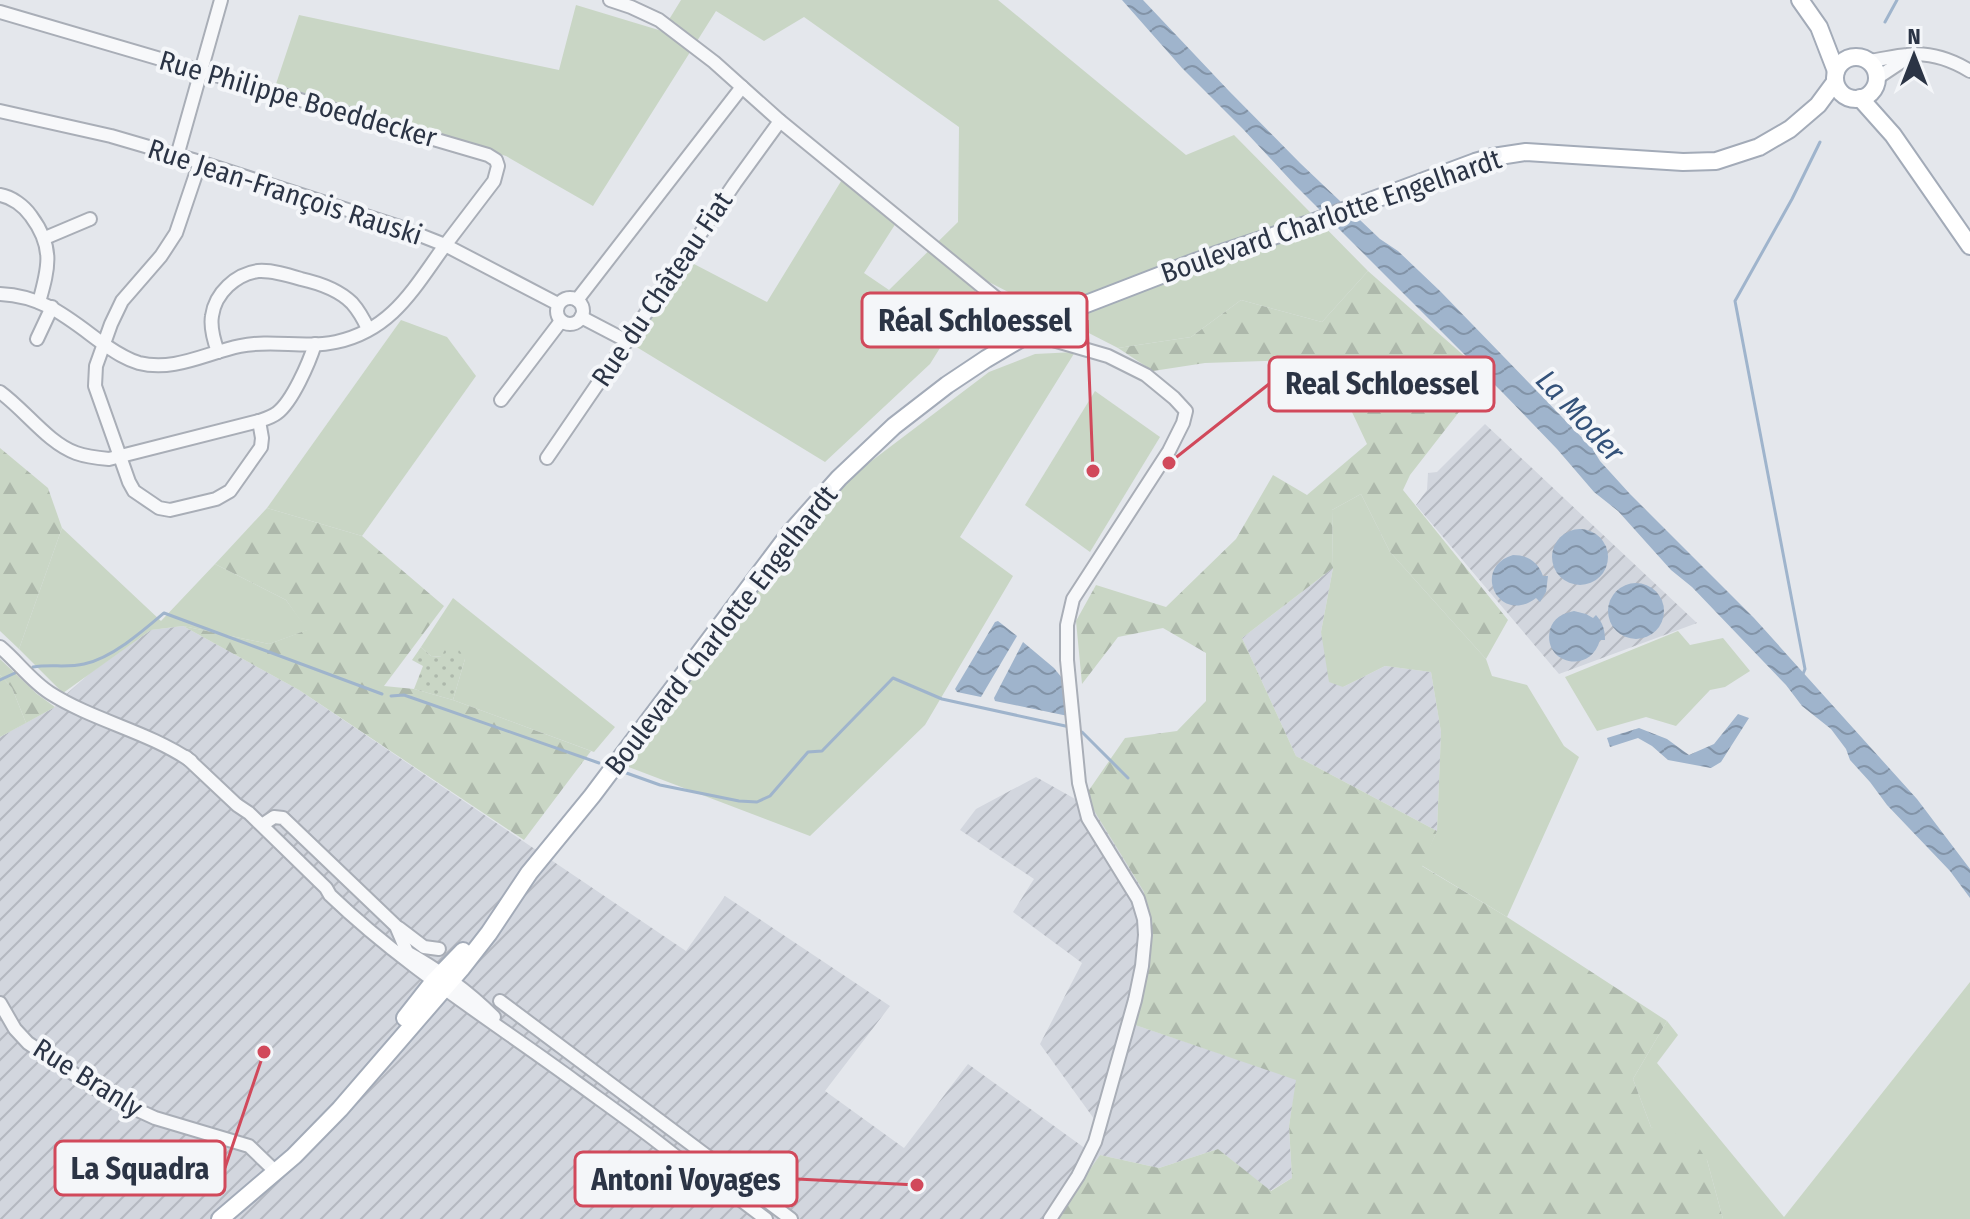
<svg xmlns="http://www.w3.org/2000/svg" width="1970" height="1219" viewBox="0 0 1970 1219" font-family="'Fira Sans Condensed',sans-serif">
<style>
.industrial{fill:url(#industrial-furrows)}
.green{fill:#c9d6c5}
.forest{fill:url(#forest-firs)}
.park{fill:url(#park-dots)}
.water{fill:url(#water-waves)}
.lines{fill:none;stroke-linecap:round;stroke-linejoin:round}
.stream{stroke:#9fb4cc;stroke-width:3}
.minor-casing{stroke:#a9aeb7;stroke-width:16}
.major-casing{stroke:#a3abb8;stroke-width:20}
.minor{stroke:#f7f8fa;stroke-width:12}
.major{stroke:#fff;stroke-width:16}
.labels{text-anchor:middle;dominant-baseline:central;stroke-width:8;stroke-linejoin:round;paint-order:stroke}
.street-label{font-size:28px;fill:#2b3445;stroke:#f4f6f9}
.water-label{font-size:30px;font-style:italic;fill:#34527a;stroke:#f4f6f9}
.leader{fill:none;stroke:#d1495b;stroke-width:3}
.callout-dot{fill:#d1495b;stroke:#f4f6f9;stroke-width:3}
.callout{fill:#f4f6f9;stroke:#d1495b;stroke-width:3}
.callout-label{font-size:30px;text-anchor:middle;font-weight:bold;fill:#2b3445}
</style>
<defs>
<pattern id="industrial-furrows" width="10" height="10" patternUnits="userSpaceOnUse" patternTransform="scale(2)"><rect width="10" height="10" fill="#d2d6de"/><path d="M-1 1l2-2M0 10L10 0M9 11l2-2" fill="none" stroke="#b4b8c0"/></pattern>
<pattern id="forest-firs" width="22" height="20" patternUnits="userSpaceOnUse" patternTransform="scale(2)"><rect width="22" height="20" fill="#c9d6c5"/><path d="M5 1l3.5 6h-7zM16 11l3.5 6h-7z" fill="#adb8ab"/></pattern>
<pattern id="park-dots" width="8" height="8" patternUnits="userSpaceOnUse" patternTransform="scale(2)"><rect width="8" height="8" fill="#c9d6c5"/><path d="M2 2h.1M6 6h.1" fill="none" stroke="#adb8ab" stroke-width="1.8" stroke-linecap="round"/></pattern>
<pattern id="water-waves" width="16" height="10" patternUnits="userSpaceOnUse" patternTransform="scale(2)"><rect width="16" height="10" fill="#9fb4cc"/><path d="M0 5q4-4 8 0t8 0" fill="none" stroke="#8293a7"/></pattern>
</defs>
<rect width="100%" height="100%" fill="#e4e7ec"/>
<g class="industrial">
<path d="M1485,424L1697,623L1559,674L1416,505L1427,490L1428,473L1437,472Z"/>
<path d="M1333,568L1321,632L1343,687L1385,666L1431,672L1441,732L1437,831L1296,756L1242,638Z"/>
<path d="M183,626L299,690L686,951L725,896L890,1006L825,1091L904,1148L968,1064L1086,1149L1097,1123L1040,1044L1082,963L1013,912L1034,879L960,830L976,809L1036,777L1093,809L1144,892L1135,1025L1297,1079L1289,1126L1292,1178L1270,1191L1218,1149L1159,1168L1100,1155L1055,1219H772L761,1210L755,1219H0V737L55,707L61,699L90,673L151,630Z"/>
</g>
<g class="green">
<path d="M681,0H998L1186,155L1234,135L1368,271L1322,322L1241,300L1191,337L1118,348L983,279L930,364L825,462L630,343L694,264L767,302L843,178L896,223L864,273L889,290L958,222L959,127L804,17L764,41L716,11L593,206L506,156L276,84L299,15L559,70L576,5L662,31Z"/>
<path d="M401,320L447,337L476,376L362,536L267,508Z"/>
<path d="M1075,352L960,537L1013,576L925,725L810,836L626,766L797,536L849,478L989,372L1035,354Z"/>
<path d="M1095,391L1160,437L1090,552L1025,505Z"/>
<path d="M1361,494L1390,552L1486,659L1492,676L1527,685L1564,746L1579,757L1507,917L1421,865L1437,831L1441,732L1431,672L1385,666L1343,687L1329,682L1321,632L1333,568L1332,510Z"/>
<path d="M62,528L161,621L215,564L286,600L308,630L269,644L183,626L151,630L63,693L19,649Z"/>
<path d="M453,598L615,727L594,752L453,700L465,659L431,656L421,647Z"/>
<path d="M1678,631L1690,645L1723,638L1750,671L1725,687L1710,690L1676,726L1646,717L1597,731L1565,677Z"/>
<path d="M0,675L12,688L26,723L0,737Z"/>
<path d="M1970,982V1219H1723L1707,1160L1651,1127L1633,1079L1667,1021L1678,1035L1657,1063L1784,1217Z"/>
</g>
<g class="forest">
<path d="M1368,271L1487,376L1410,475L1403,490L1508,620L1486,659L1390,552L1361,494L1332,510L1333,568L1242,638L1296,756L1437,831L1422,866L1507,917L1667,1021L1633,1079L1651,1127L1693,1139L1707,1160L1723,1219H1055L1100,1155L1159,1168L1218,1149L1271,1191L1292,1178L1289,1126L1296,1080L1135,1025L1144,892L1093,809L1087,793L1125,738L1177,731L1206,701V653L1163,628L1118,637L1082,684L1076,621L1096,585L1166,607L1236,539L1273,475L1307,495L1367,444L1327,359L1205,363L1153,371L1118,348L1191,337L1241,300L1322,322Z"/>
<path d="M0,448L48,488L62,528L19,649L0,631Z"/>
<path d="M267,508L362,536L444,606L384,686L414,689L453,700L591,751L524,840L299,690L183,626L269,644L307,630L286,600L215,564Z"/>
<path d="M0,659L37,694L55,707L26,723L12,688L0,675Z"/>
</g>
<path class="park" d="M447,646L457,647L465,659L453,700L414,689L423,666L412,660L421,647L431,656L441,657Z"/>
<g class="water">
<path d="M1122,0H1143L1229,91L1300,163L1380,239L1398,251L1440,291L1592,448L1600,461L1630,494L1754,618L1917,799L1970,869V898L1950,871L1887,805L1870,782L1850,760L1846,749L1831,729L1802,706L1786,685L1692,587L1671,570L1618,511L1594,492L1557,449L1503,393L1295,185L1243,129L1182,68Z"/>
<circle cx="1580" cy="557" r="28"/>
<path d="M1513,555C1528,555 1538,562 1543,576H1548L1546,592L1540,602L1536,598C1500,626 1470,568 1513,555Z"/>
<circle cx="1636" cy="611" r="28"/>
<path d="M1574,611L1586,614L1593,618L1596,615C1603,623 1605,630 1605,640H1600C1590,676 1542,663 1550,630C1553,618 1563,613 1574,611Z"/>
<path d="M998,621L1017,636L981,697L957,692L955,689L995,622Z"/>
<path d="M1023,642L1054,668L1062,678L1068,716L995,701L994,698Z"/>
<path d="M1738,714L1749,718L1721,762L1711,768L1668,760L1652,746L1638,738L1610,747L1607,738L1639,728L1667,739L1689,755L1714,744Z"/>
</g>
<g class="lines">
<g class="stream">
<path d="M1885,22L1897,0"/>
<path d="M33,667C50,664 68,668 84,664C112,658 143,631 164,613L382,694"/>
<path d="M1803,674L1805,669L1735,301L1792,199L1820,142"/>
<path d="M0,680L15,673"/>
<path d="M391,696L404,695L599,763"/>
<path d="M1082,732L1128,778"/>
<path d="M618,770L660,785L739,801L757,802L770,796L808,752L822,751L893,678L942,699L1070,727"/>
</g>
<defs>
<g id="minor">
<path d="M610,0L631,7L659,20L714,62L780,121L1034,329L1053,340L1108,356L1146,375L1174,398L1186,411L1183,423L1169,451L1073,599L1067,625V660L1079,783L1088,818L1138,899L1144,919L1145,935L1142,966L1135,1000L1095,1142L1078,1176L1050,1219"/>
<path d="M0,12L488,155L496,160L498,166L494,181C478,202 462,223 446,244C415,286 393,330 336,342C305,349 272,339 240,346C206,353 174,372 139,363C125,359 114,351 102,343C68,318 44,296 0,294"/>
<path d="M1867,61C1881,60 1893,56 1907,55C1930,52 1950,59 1970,71"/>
<path d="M1877,78L1907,58"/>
<path d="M0,111L111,136L200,162L397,226L445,245L558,304"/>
<path d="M177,156L221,0"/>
<path d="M200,162L176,233L161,256L122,301L111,324L96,366L95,386L129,482L134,491L159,508L170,510L216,499L230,491L261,447L262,438L259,421"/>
<path d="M0,195C12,197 24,206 31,216C54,247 49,267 39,302"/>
<path d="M45,238L90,219"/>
<circle cx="570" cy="311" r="13"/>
<path d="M577,300L742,87"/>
<path d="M581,317L627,341"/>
<path d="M37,339L52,307"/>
<path d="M218,352C214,341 210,328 212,316C215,293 236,274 258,271C272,270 288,275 301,279C319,283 339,290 352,303C359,311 364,320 368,329"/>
<path d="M0,392C25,410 48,443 76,453C87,457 98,458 109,459L259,421C265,419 272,417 277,413C292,402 309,363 315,344"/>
<path d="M501,400L561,321"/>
<path d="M547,458L735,183L780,121"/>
<path d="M0,647C17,661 31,681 50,693C94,721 147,731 191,761"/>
<path d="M186,757L237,805L249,813L326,888L330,895C405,967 493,1021 576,1082C602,1101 629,1120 655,1140C681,1160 704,1180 734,1195"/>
<path d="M262,825L274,817L283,818L396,926L407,952"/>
<path d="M399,928L424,947L439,949"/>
<path d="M403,950C436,968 467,990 494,1017"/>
<path d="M500,1001L791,1219"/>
<path d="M0,1003L15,1029L28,1043L107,1096L155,1118L249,1146L276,1172"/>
<path d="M729,1191L766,1219"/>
</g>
<g id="major">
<path d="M1800,0L1819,27L1836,71"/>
<circle cx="1856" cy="78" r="21"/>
<path d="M1860,98L1893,135L1970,246"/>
<path d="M405,1018L434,981L463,951"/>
<path d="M220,1219L294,1156L340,1109L461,969L489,933L529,873L592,796L790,533L839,478L894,426L947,385L986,359L1068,311L1195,262L1306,225L1475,162L1493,157L1526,152L1683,162L1716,161L1759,147L1790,129L1818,105L1835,82"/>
</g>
</defs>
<use href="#minor" class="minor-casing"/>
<use href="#major" class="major-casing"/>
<use href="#minor" class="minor"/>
<use href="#major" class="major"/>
</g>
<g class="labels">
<g class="street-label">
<text transform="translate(298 99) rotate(16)">Rue Philippe Boeddecker</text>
<text transform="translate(285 192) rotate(18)">Rue Jean-François Rauski</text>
<text transform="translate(1331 216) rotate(-19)">Boulevard Charlotte Engelhardt</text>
<text transform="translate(662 289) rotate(-56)">Rue du Château Fiat</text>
<text transform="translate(721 630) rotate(-52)">Boulevard Charlotte Engelhardt</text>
<text transform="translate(88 1078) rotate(32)">Rue Branly</text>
</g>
<g class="water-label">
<text transform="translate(1580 416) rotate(47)">La Moder</text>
</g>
</g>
<path class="leader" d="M1093 471L1087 320M1169 463L1269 384M264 1052L225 1168M917 1185L797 1179"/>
<g class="callout-dot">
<circle cx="1093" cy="471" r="8"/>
<circle cx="1169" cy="463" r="8"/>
<circle cx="264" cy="1052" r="8"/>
<circle cx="917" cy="1185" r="8"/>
</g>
<g class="callout">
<rect x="862" y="293" width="225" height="54" rx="8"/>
<rect x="1269" y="357" width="225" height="54" rx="8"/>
<rect x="55" y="1141" width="170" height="54" rx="8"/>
<rect x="575" y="1152" width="222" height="54" rx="8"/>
</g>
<g class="callout-label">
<text x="975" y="331">Réal Schloessel</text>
<text x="1382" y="394">Real Schloessel</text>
<text x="140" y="1179">La Squadra</text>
<text x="686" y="1190">Antoni Voyages</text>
</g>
<g transform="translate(1914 56)" stroke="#f4f6f9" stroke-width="6" paint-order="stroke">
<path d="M0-6L14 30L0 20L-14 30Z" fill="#2b3445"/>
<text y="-12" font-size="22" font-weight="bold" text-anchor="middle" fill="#2b3445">N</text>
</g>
</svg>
